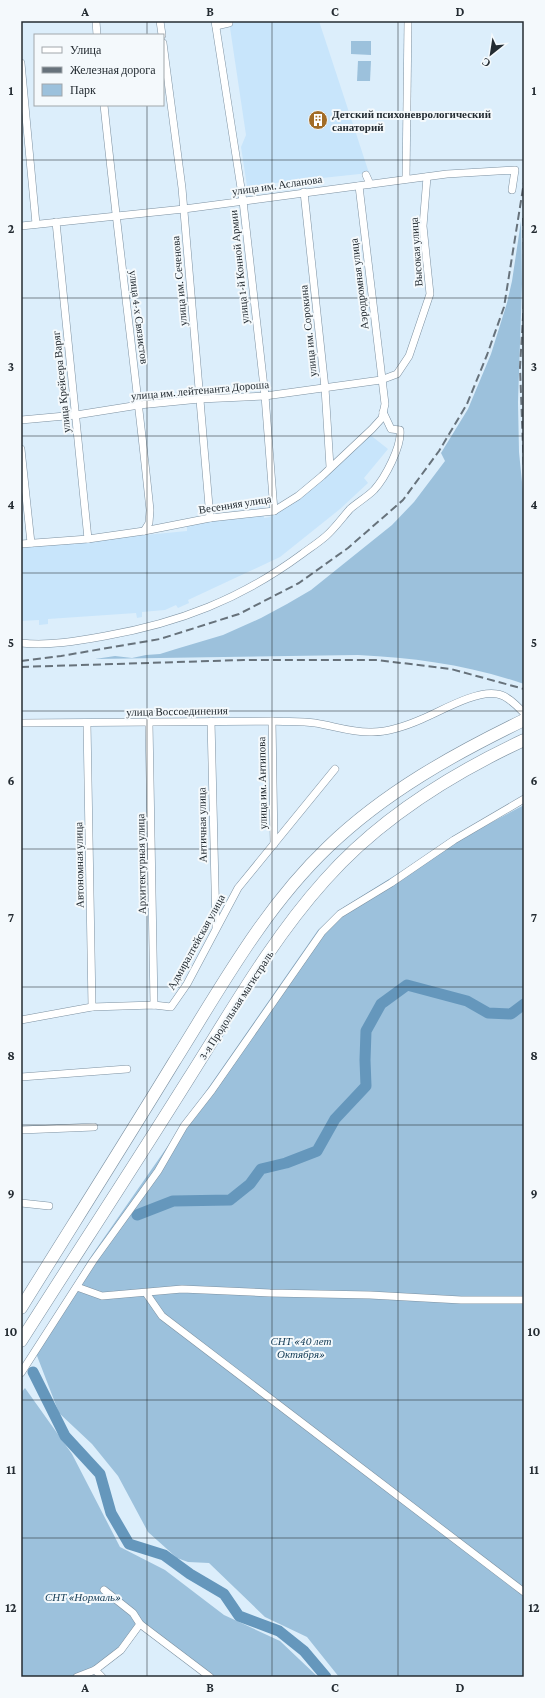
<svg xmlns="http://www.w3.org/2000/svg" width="545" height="1698" viewBox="0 0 545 1698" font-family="'Crimson Pro',serif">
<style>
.built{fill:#c8e5fb}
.green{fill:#9cc1dc}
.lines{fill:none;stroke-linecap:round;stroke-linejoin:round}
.river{stroke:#6597bc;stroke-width:11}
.minor-casing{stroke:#7d91a1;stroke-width:8}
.trunk-casing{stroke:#7d91a1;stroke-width:13}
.minor{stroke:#fff;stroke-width:7}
.trunk{stroke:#fff;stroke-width:12}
.rail{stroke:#67727b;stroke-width:2;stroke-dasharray:8 4;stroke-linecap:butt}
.grid{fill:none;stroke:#242c32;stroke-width:1;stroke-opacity:0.55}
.labels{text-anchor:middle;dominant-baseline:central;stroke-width:4;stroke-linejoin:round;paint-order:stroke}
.poi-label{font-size:11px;font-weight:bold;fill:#242c32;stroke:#f4f9fc;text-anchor:start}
.street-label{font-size:11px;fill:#242c32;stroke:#f4f9fc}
.park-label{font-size:11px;font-style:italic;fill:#133b55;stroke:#f4f9fc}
.neatline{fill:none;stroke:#242c32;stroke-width:1.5}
.grid-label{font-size:13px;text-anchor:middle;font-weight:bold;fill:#242c32}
</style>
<rect width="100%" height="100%" fill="#dceefb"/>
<g class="built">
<path d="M229,21H319L369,173L247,186L241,147L246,135Z"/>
<path d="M369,434L388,449L364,478L368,483L340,509L280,557L188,600L189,603L178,608L176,605L165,610L142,612V617L137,618L136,613L48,619V624L39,625V620L21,621V547L187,531V525L206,521L264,515V518L270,517L299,499Z"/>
</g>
<g class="green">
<path d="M351,41H371V55L351,54Z"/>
<path d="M358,61H371L370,81H357Z"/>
<path d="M521,221L522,284L518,402L519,452L524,502V684C468,665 417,658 358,655L95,659L115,656L132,658L146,655L160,654L176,649L223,635L261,618L287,604L311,590L392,525L414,502L445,461L441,453L468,409L491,354L507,303L512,281Z"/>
<path d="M524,805V1677H339L307,1637L265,1617L209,1563L188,1562L177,1558L148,1532L118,1476L92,1444L59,1413L34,1348L92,1255L318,930L344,907L410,866Z"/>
<path d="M25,1388L72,1454L120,1547L165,1570L224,1615L280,1641L318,1677H210L145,1625L89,1677H21V1393Z"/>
</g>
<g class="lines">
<g class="river">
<path d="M137,1215L173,1201L230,1200L250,1184L261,1169L286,1163L317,1151L335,1119L366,1086L365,1060L366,1031L381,1004L407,985L467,1001L488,1013L511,1014L524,1004"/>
<path d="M33,1372L65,1436L100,1474L111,1513L129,1544L164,1555L190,1574L224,1594L239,1616L279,1631L304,1651L326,1677"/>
</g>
<defs>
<g id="minor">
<path d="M96,21L97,35"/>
<path d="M160,21L162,35"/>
<path d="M215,21L243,201L265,396L274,511"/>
<path d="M216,26L229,23"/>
<path d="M163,43L182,188L210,518"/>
<path d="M21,63L36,224"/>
<path d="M104,105C118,240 136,375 150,510L149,523L144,531"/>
<path d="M366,175L370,184"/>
<path d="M406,179L408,21"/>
<path d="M304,192L325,388L330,467"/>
<path d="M56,222L88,539"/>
<path d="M21,226L184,209L447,174L515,170L512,190"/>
<path d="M21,420L76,415L139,405L200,399L265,396L381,380L397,374L409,356L430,294L423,226L427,177"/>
<path d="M21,449L31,543"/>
<path d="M21,544L88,539L144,531L210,518L274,511L298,496L322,476L372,429L382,418L385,404L359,186"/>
<path d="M21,643C49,646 78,641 105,636C179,623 241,599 302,554C310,548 318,543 326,536C335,528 342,518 350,509C358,502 367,497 374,490C385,478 402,446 400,430L391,429L383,412"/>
<path d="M211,721L216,927"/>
<path d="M272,721L274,844"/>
<path d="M21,723L272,721C286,722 301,721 315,723C334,726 353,733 372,732C389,732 406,726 422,719C441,711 476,690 497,694C507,695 517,706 524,713"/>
<path d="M87,723L92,1007"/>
<path d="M149,723L154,1005"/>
<path d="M21,1020L92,1007L154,1005L171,1007L187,984L238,888L335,769"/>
<path d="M21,1077L127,1069"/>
<path d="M21,1130L94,1127"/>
<path d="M21,1203L49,1206"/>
<path d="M77,1287L102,1296L182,1289L270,1293L370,1295L461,1300H524"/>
<path d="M146,1293L162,1316L524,1592"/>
<path d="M21,1373L93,1261L158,1171L184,1126L212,1090L322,932L340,914L391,883L454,840L524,799"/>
<path d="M104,1590L133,1613L140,1624L210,1677"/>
<path d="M95,1670L102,1677"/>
<path d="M77,1677L95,1670L121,1650L140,1624"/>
</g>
<g id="trunk">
<path d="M21,1308C72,1226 124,1144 174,1062C221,987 264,908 328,847C385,792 454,754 524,720"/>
<path d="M21,1341C77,1253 134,1166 189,1078C232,1010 272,939 325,880C379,819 451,774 524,740"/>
</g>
</defs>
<use href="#minor" class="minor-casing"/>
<use href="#trunk" class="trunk-casing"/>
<use href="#minor" class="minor"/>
<use href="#trunk" class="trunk"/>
<g class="rail">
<path d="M523,218L524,258"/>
<path d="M524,301L520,367L524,473"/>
<path d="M21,661L61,656L160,639L239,614L299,583L348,548L403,500L439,451L467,404L487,355L504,307L524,182"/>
<path d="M21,667L244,660H377L451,669L524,689"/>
</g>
</g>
<path class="grid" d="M147,21V35M272,21V1677M398,21V1677M147,105V1677M21,160H524M21,298H524M21,436H524M21,573H524M21,711H524M21,849H524M21,987H524M21,1125H524M21,1262H524M21,1400H524M21,1538H524"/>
<defs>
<symbol id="building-disc" viewBox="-11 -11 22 22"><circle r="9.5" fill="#a26c26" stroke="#f4f9fc"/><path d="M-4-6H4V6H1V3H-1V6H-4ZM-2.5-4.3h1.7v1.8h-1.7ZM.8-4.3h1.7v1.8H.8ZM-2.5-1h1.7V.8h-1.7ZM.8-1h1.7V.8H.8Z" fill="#fff"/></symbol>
</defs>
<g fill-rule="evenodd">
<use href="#building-disc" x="307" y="109" width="22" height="22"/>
</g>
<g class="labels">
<g class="poi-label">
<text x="332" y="114">Детский психоневрологический<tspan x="332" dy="13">санаторий</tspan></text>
</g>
<g class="street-label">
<text transform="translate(277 185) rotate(-8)">улица им. Асланова</text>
<text transform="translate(416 252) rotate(-94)">Высокая улица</text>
<text transform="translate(239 267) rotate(-96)">улица 1-й Конной Армии</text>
<text transform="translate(179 281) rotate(-95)">улица им. Сеченова</text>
<text transform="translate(359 284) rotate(-97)">Аэродромная улица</text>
<text transform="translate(139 317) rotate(83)">улица 4-х Связистов</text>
<text transform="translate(308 331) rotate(-96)">улица им. Сорокина</text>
<text transform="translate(61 382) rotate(-96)">улица Крейсера Варяг</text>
<text transform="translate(200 390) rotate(-5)">улица им. лейтенанта Дороша</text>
<text transform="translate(235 504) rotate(-9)">Весенняя улица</text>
<text transform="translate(177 711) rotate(-1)">улица Воссоединения</text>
<text transform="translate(262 783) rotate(-91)">улица им. Антипова</text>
<text transform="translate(202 825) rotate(-91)">Античная улица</text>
<text transform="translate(141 864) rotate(-91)">Архитектурная улица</text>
<text transform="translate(79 865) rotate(-91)">Автономная улица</text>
<text transform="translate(196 942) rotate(-61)">Адмиралтейская улица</text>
<text transform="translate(236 1005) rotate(-57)">3-я Продольная магистраль</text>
</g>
<g class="park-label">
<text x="301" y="1341">СНТ «40 лет<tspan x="301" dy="13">Октября»</tspan></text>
<text x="83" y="1597">СНТ «Нормаль»</text>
</g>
</g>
<rect width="545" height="1698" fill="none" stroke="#f4f9fc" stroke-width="44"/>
<rect x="34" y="34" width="130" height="72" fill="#f4f9fc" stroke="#a1a7ab"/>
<rect x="42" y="47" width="20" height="6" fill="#ffffff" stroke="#a1a7ab"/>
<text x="70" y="54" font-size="12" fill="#242c32">Улица</text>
<rect x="42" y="67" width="20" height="6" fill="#67727b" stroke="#a1a7ab"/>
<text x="70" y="74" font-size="12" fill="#242c32">Железная дорога</text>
<rect x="42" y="84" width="20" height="12" fill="#9cc1dc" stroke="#a1a7ab"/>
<text x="70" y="94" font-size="12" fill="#242c32">Парк</text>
<g transform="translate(491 54) rotate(210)" stroke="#f4f9fc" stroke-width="3" paint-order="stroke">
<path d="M0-3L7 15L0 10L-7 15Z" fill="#242c32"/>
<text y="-6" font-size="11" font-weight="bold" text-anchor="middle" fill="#242c32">С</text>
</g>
<rect x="22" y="22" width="501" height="1654" class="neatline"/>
<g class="grid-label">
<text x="85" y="16">A</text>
<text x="210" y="16">B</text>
<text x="335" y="16">C</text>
<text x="460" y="16">D</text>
<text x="11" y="95">1</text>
<text x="534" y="95">1</text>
<text x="11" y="233">2</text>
<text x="534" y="233">2</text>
<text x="11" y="371">3</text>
<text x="534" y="371">3</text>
<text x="11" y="509">4</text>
<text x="534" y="509">4</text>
<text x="11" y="647">5</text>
<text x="534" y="647">5</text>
<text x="11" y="785">6</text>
<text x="534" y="785">6</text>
<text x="11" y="922">7</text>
<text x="534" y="922">7</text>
<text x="11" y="1060">8</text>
<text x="534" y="1060">8</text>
<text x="11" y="1198">9</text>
<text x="534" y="1198">9</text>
<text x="11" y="1336">10</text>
<text x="534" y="1336">10</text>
<text x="11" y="1474">11</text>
<text x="534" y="1474">11</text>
<text x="11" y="1612">12</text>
<text x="534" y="1612">12</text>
<text x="85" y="1692">A</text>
<text x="210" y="1692">B</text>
<text x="335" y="1692">C</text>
<text x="460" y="1692">D</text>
</g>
</svg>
